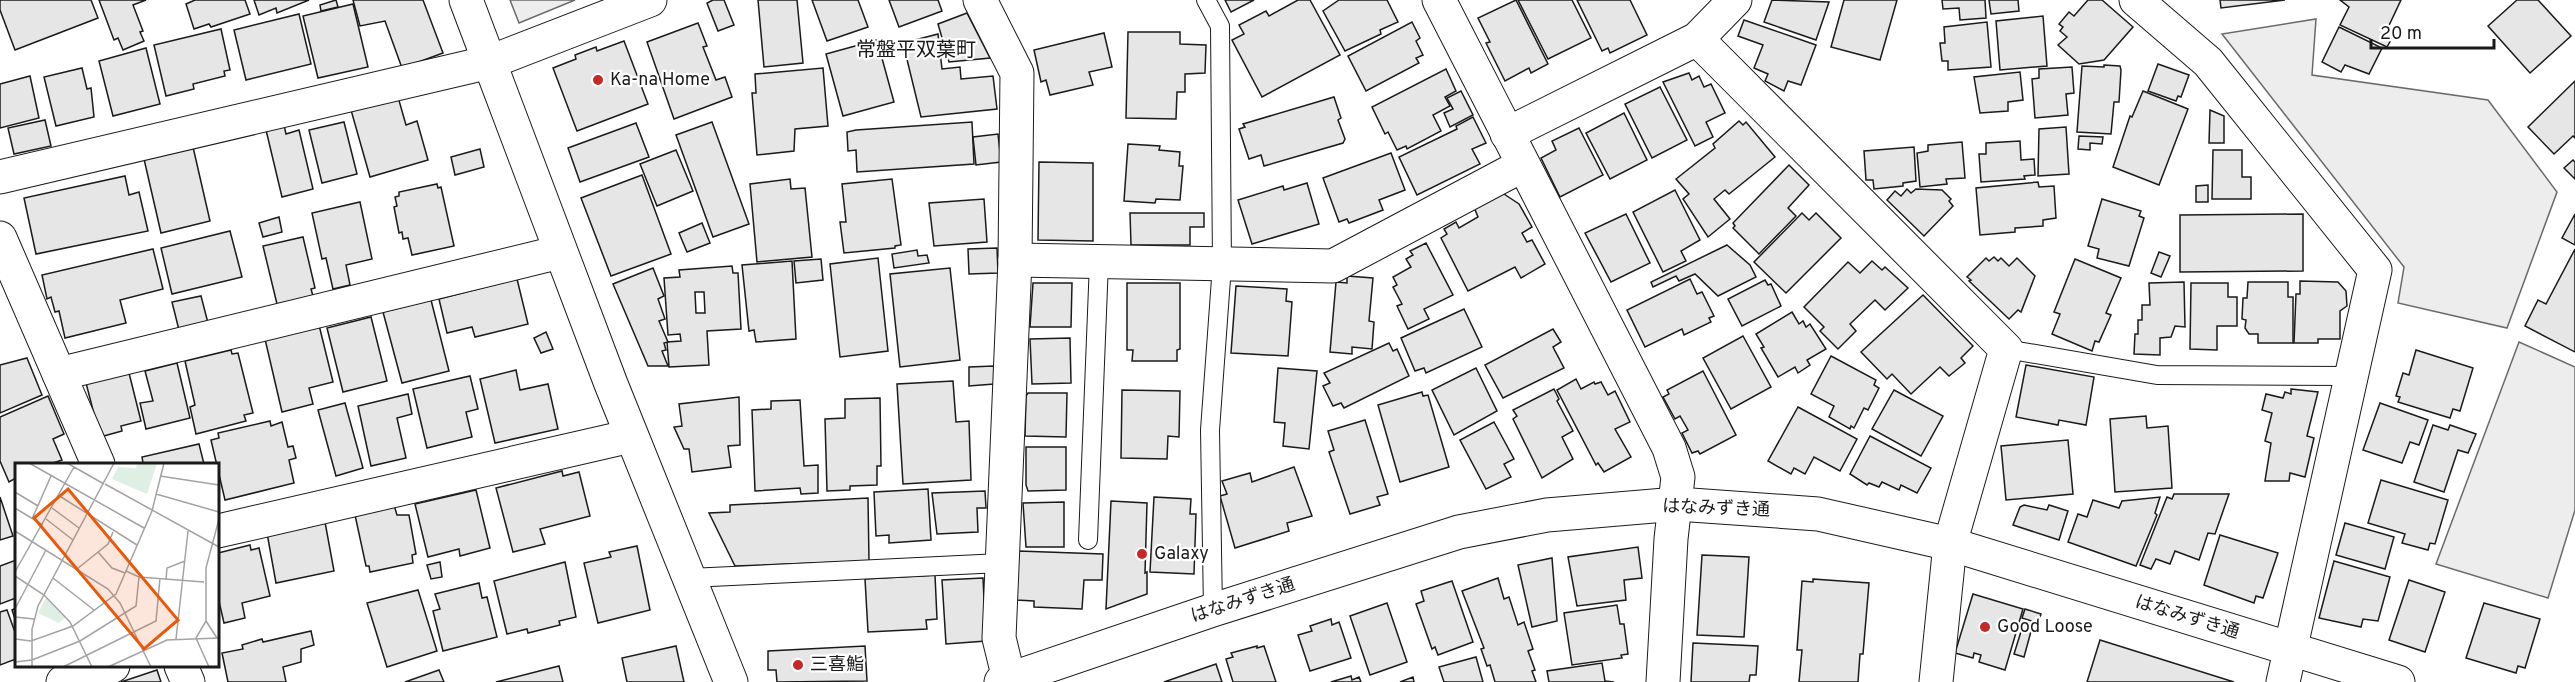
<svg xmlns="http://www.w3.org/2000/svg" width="2575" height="682" viewBox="0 0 2575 682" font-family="Overpass,'Noto Sans JP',sans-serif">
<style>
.parking{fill:#ededed;stroke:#6a6a6a;stroke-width:1.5}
.building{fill:#e6e6e6;stroke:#1a1a1a;stroke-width:1.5;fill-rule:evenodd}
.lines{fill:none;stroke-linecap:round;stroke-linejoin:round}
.service-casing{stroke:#1a1a1a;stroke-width:20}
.minor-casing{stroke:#1a1a1a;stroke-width:35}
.tertiary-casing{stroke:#1a1a1a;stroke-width:35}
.service{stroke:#fff;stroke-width:18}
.minor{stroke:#fff;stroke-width:33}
.tertiary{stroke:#fff;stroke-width:33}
.poi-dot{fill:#c62828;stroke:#fff;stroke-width:2}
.labels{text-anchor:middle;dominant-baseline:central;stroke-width:4.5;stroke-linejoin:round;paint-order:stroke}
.poi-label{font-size:18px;fill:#1a1a1a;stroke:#fff;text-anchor:start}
.street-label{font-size:18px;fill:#1a1a1a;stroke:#fff}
.neighbourhood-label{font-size:20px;fill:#1a1a1a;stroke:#fff}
.inset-road{fill:none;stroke:#a3a3a3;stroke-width:1.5}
.view{fill:#e8590c;fill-opacity:0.15;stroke:#e8590c;stroke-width:3}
.inset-edge{fill:none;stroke:#1a1a1a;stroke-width:3}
</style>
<rect width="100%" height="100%" fill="#fff"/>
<g class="parking">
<path d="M510,0H575L519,23Z"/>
<path d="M2316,19L2312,75L2488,100L2557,192L2507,328L2398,303L2404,267L2222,34Z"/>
<path d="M2519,342L2575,367V510L2548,598L2436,564Z"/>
</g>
<g class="building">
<path d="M0,0H91L98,18L15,50L0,10Z"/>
<path d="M99,0H146L133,5L143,31L140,32L144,41L123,50L118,38L114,40Z"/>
<path d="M245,0L250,14L211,27L209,24L194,29L186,4L195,0Z"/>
<path d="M254,0H309L277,13L276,8L259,15Z"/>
<path d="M336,0L338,7L321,11L320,5Z"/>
<path d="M353,0H423L443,53L402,68L385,21L360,26Z"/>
<path d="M713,0H724L734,25L718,31L707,3Z"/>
<path d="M758,0H797L803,63L764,67Z"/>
<path d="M812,0H858L868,27L827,41Z"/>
<path d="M889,0H938L942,11L899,27Z"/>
<path d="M1225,0H1254L1231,12Z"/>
<path d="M1298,0H1310L1340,55L1262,97L1232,40L1244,34L1239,25L1266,11L1269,16Z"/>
<path d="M1339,0H1387L1398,22L1380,30L1381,34L1345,51L1323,11Z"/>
<path d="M1516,0L1548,64L1531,73L1529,68L1505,81L1486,43L1490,42L1478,18Z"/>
<path d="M1518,0H1572L1591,38L1548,59Z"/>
<path d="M1577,0H1630L1647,35L1610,53L1608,48L1602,51Z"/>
<path d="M1772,0L1829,2L1816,40L1764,22Z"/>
<path d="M1844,0H1897L1880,60L1831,47Z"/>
<path d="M1942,0H1985L1986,18L1960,20L1959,8L1943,9Z"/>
<path d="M1989,0H2018L2019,11L1991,14Z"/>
<path d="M2088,0H2102L2133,27L2104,60L2079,64L2058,45L2067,37L2060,31L2063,27L2059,24L2069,12L2074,16Z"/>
<path d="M2220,0H2285L2221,8Z"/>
<path d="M2340,0H2401L2385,34L2392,38L2387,47L2340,25L2349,7Z"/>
<path d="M2517,0H2538L2571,36L2530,73L2488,26Z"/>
<path d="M353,4L368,67L318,78L303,16Z"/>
<path d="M967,13L990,58L949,62L938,24Z"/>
<path d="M299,14L311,64L246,80L234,30Z"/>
<path d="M2043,16L2047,66L2000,70L1996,21Z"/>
<path d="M1744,20L1816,45L1801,85L1788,81L1784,91L1765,81L1768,74L1754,68L1763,45L1738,36Z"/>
<path d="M1412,22L1420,38L1416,41L1423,55L1416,58L1419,63L1366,91L1348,56Z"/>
<path d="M1987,22L1991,67L1948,70V61H1942L1940,43H1945L1944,27Z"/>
<path d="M698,23L707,46L703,47L716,80L725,77L732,97L674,119L647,42Z"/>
<path d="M2339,27L2382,48L2369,74L2345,65L2341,72L2322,62Z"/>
<path d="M221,29L230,70L224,71L225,76L193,84L194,89L166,96L154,45Z"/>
<path d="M1128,32H1180V44L1206,45L1205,73L1185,74V92H1177L1176,119L1126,118Z"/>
<path d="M1104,33L1112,67L1089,72L1093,85L1050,95L1046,80L1041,82L1034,50Z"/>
<path d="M938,34L942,69L960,67L961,79L993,76L997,109L921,117L903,43Z"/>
<path d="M877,40L894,102L843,116L826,54Z"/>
<path d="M624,41L648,104L577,131L553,68L576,59L575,55L596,47L597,51Z"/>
<path d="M146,48L160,104L113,116L99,61Z"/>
<path d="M2158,64L2189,75L2181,97L2178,96L2176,101L2148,91Z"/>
<path d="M2104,65L2120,66L2121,70L2119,102H2114L2111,134L2077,132L2082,66L2104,67Z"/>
<path d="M2072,67L2074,93L2066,94L2068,115L2035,118L2032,79L2039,78V69Z"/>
<path d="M82,68L87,89L91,88L94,117L56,126L44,77Z"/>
<path d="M823,68L828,126L795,129L794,151L757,155L752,93H756L755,74Z"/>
<path d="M1446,69L1456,91L1445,97L1450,106L1433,115L1441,131L1407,149L1406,146L1397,150L1388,132L1385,134L1372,107Z"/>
<path d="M2020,72L2023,100L2008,102V111L1980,113L1974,77Z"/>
<path d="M1689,73L1692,80L1699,76L1704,87L1711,84L1725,113L1706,122L1713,137L1695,146L1663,82Z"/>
<path d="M30,76L39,118L0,128V84Z"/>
<path d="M2575,81V138L2573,136L2554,154L2528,127Z"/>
<path d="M1660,87L1687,140L1652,158L1625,104Z"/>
<path d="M1461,91L1473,115L1450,127L1444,113L1453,109L1447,98Z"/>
<path d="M2143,91L2188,109L2159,185L2113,167L2130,116L2132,117Z"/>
<path d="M398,97L406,125L417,121L428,160L370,177L351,110Z"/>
<path d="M1334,97L1341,118L1338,120L1345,139L1343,143L1264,166L1261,155L1249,159L1239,129L1245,127L1243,124Z"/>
<path d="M2210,110L2224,116V143H2209Z"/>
<path d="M1624,113L1647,160L1610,179L1586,133Z"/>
<path d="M1473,117L1486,143L1472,149L1480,164L1417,195L1399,157L1457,129L1456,126Z"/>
<path d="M45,120L51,146L14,154L8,128Z"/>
<path d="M1739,121L1743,125L1746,122L1775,157L1729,194L1725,190L1714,199L1730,219L1708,237L1683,199L1689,194L1676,179L1715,148L1713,144Z"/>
<path d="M344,122L357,174L322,183L309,130Z"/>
<path d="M712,122L749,224L713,237L676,135Z"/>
<path d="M972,122L974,164L857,172L856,150L848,151L847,132L856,130Z"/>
<path d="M636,123L649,157L580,182L568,148Z"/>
<path d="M284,125L286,134L299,130L313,189L282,197L266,130Z"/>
<path d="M2066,127L2069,174L2038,176L2039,129Z"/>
<path d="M1579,128L1603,175L1560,197L1541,158L1556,150L1552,141Z"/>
<path d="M998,134L1001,162L976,165L973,137Z"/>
<path d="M2079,136L2103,137L2102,144L2090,143V150L2078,149Z"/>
<path d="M2020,141L2021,160L2034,159L2035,175L2024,176L2025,179L1981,182L1979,154H1986V143Z"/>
<path d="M1962,142L1965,178L1946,179L1947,184L1920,187L1917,153L1928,151V145Z"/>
<path d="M1128,144L1160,146L1159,150L1180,152L1179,166H1183L1180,200L1156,199L1155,203L1124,201Z"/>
<path d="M193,147L210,221L161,233L144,159Z"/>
<path d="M1914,147L1916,181L1903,183V186L1874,189L1873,180H1866L1864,151Z"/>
<path d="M480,149L484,167L455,175L451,157Z"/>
<path d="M676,150L693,191L657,206L640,164Z"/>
<path d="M2213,150H2242V177H2251V199H2212Z"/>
<path d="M1391,153L1405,190L1379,200L1383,210L1349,223L1347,219L1339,222L1323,178Z"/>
<path d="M2573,160L2575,162V179L2564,168Z"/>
<path d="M1039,162L1093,163V241L1038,240Z"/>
<path d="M1789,165L1809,185L1788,208L1796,216L1759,254L1733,228L1735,226L1733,223Z"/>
<path d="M642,175L671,254L611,276L581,198Z"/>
<path d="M125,176L129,195L139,192L148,231L36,254L24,198Z"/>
<path d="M790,179L791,189L805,188L812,257L757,262L750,184Z"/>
<path d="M892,179L901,245L895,246V248L844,253L840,222H846L842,184Z"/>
<path d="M2038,182L2039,187L2054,186L2056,218L2043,220V226L2015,228V232L1980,235L1976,188Z"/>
<path d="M1307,183L1319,224L1252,244L1238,200L1283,186L1284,190Z"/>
<path d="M437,184L438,188L441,187L454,246L412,255L408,238L403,239L402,232L399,233L394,207L397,206L395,197L399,196V192Z"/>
<path d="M2208,185V202H2196V186Z"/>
<path d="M1907,189L1911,193L1916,189L1942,190L1951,199L1949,201L1953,206L1924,236L1887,200L1895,191L1901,196Z"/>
<path d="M1675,190L1700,240L1681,251L1686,261L1663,272L1633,212Z"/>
<path d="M1501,192L1519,204L1532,227L1522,233L1527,242L1532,240L1545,264L1521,278L1515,267L1468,291L1441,238L1447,234L1444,229L1456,222L1459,228L1478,217L1474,207Z"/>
<path d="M984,199L987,242L934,246L929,203Z"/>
<path d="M2102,199L2141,211L2139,216L2144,218L2129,266L2097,258L2099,249L2088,246Z"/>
<path d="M360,202L372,259L346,265L350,285L333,289L326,258L322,259L312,213Z"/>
<path d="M1130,213H1204V227H1190V245H1131Z"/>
<path d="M1802,213L1809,220L1816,213L1841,238L1786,293L1754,262Z"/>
<path d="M1626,214L1650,263L1611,282L1585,233Z"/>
<path d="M2303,214V271L2180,272V215Z"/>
<path d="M2575,214V245L2562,238Z"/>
<path d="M279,217L282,232L263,237L259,223Z"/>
<path d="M702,223L710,243L687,252L679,233Z"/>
<path d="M230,231L242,277L172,294L161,248Z"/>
<path d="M303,237L315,288L311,289L313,296L277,304L263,246Z"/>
<path d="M1426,243L1453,295L1424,309L1429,319L1408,329L1397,306L1402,304L1393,287L1397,285L1393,277L1411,267L1406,259L1413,255L1410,251Z"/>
<path d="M1727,245L1750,265L1756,277L1718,296L1695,274L1679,281L1676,276L1653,287L1651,282Z"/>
<path d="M997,248L998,273L969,274L968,249Z"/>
<path d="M153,249L163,289L120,300L126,323L65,338L59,311L55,312L51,297L47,299L42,275Z"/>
<path d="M2575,249V352L2525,326L2538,300L2546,304Z"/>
<path d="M917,250L918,256L927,255L929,263L894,268L892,254Z"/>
<path d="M2159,252L2170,256L2161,277L2151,273Z"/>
<path d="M1994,257L1998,261L2001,258L2009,266L2017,258L2035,276L2021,312L2018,310L2009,319L1969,281L1971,280L1967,277L1986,258L1989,261Z"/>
<path d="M878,258L888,351L840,357L830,264Z"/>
<path d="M821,259L823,280L796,283L794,261Z"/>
<path d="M2075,259L2121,278L2106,313L2111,315L2099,342L2095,341L2092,351L2052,334L2060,314L2054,312Z"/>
<path d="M792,261L796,339L756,342L754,330L749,331L742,265Z"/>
<path d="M1872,261L1882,270L1885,267L1908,288L1885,310L1875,300L1850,324L1856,331L1838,349L1820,331L1824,327L1804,307L1848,262L1860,273Z"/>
<path d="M732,266L733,273H738L741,329L707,331L709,365L669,367L667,342L681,341L680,334L668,335L664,278L680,277L679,270ZM695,292H704L705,313H696Z"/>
<path d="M653,268L664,296L658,299L665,319L659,321L668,342L664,343L666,350L662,351L668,366H648L613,284Z"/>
<path d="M950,268L960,360L900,367L890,274Z"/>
<path d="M1347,276L1373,278L1369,321L1374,322L1372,349L1352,347V354L1330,352L1336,282L1347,283Z"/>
<path d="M517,279L528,324L475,337L472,327L447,333L439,299Z"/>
<path d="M1690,279L1697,294L1702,292L1714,316L1709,318L1711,322L1684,335L1682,329L1645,347L1627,310Z"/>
<path d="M1765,280L1768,285L1771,284L1781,306L1742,326L1728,299Z"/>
<path d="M2300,281L2338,282L2346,291L2347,306L2340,311V339H2318V343H2294L2296,294H2300Z"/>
<path d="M2184,282L2185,327L2175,326L2171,337L2160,338V355L2134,354L2135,334H2138V320H2142V305H2150L2149,283Z"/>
<path d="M2248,282H2288V297H2293V343H2258V334H2249L2245,328L2246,320L2242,319L2243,298H2247Z"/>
<path d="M1033,283H1072L1071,327H1030Z"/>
<path d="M1127,283H1180V349L1177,350V361H1132L1133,350H1127Z"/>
<path d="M2191,283H2228V297H2237V326H2217V350L2190,349Z"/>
<path d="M1236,286L1287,289L1286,301L1292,302L1288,356L1231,353Z"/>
<path d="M1923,295L1973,346L1961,358L1965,363L1949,376L1940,367L1911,394L1892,374L1887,379L1861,352Z"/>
<path d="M201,296L208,323L179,330L172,302Z"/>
<path d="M431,300L449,371L402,383L383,312Z"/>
<path d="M1464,309L1482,347L1426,373L1424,368L1415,371L1401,338Z"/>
<path d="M1792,312L1799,324L1803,321L1806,327L1810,324L1826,349L1807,360L1810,365L1798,373L1795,367L1778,377L1761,348L1764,347L1756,334Z"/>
<path d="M371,317L387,381L343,392L327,328Z"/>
<path d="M319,325L333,382L309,388L313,404L282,412L265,339Z"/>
<path d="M1553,329L1561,342L1553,347L1564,368L1503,398L1485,365Z"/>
<path d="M546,332L553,349L541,353L534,338Z"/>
<path d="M1743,336L1771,387L1731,409L1703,358Z"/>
<path d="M1070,338L1071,383L1032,384L1030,339Z"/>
<path d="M1389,343L1393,351L1397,349L1409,376L1344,408L1341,403L1333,406L1323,386L1330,383L1324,373Z"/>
<path d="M231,350L232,354L238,353L253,413L244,415L246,421L196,434L190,407L195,405L185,361Z"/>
<path d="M2416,350L2473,368L2460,411L2453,409L2450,418L2398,402L2400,397L2396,396L2403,373L2409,375Z"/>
<path d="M1831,356L1876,380L1874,385L1879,388L1868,410L1864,408L1854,428L1851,426L1850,429L1829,417L1834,406L1811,394Z"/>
<path d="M27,358L42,395L0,413V365Z"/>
<path d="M177,363L190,418L146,429L140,403L153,401L145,371Z"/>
<path d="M2026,365L2094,377L2086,425L2059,420L2058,425L2016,417Z"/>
<path d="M994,366V384L969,386V367Z"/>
<path d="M1278,368L1317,371L1309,449L1283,446L1285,423L1274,422Z"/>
<path d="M1476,368L1497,411L1454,435L1432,390Z"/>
<path d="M516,370L520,390L548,384L558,429L495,443L480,379Z"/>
<path d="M1703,371L1736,435L1700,454L1698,451L1692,453L1682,433L1688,430L1680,416L1675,419L1663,397L1669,394L1667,390Z"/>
<path d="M129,373L141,421L121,426L122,431L100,437L86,383Z"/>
<path d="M470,376L478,409L466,412L472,437L427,448L413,389Z"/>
<path d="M1576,379L1581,389L1594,382L1595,384L1601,382L1608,395L1615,391L1630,422L1615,429L1631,457L1604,472L1598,463L1596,465L1557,390Z"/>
<path d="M953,381L956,422L969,421L971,480L903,484L897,384Z"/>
<path d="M1554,389L1559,399L1557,401L1573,431L1562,437L1573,459L1542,478L1513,419L1517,416L1513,410Z"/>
<path d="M2291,389L2318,392L2307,436L2314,438L2305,477L2290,473L2289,481H2265L2271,443L2265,441L2272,413L2262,410L2266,394L2283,398L2285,392L2291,394Z"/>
<path d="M1122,390L1180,391L1179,437L1168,436L1167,459L1121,458Z"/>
<path d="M1894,390L1943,416L1921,456L1872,429Z"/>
<path d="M1422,392L1423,396L1428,395L1449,467L1400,482L1378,405Z"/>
<path d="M1028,393H1067L1066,437L1025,436L1026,396Z"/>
<path d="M408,394L412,414L397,418L406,458L371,466L358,406Z"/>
<path d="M48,396L64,434L53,439L62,460L50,464H16V478L9,482L0,461V417Z"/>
<path d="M739,397L740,445L728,446L731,467L692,472L689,449H684L674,427L682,426L679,404Z"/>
<path d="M880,398L881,466H877V485L850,486V490L827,491L825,419L845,418V399Z"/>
<path d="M800,400L804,466L818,465V493L801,494L800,488L755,491L752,410L771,409V401Z"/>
<path d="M345,403L363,468L336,476L318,410Z"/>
<path d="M2380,403L2428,420L2419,445L2410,442L2402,463L2363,450Z"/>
<path d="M1798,407L1857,439L1840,471L1814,457L1805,474L1794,468L1791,474L1768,461Z"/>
<path d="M2146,416L2147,428L2168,426L2172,488L2115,492L2110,419Z"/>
<path d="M1365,420L1388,494L1377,497L1380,505L1350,514L1329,452L1334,450L1328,431Z"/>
<path d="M270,421L271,426L282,422L288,447L293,446L296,458L289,460L294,483L225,500L211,440L219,438L218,433Z"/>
<path d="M1494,422L1514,459L1504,464L1511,477L1486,489L1460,440Z"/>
<path d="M2433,425L2448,430L2450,425L2476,434L2468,453L2458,450L2444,492L2414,482Z"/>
<path d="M1870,436L1931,468L1917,493L1901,485L1899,490L1882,482L1879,487L1869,483L1867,485L1850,474Z"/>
<path d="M2068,440L2073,494L2006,500L2001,446Z"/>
<path d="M199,444L204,464H136L143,463L142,457Z"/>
<path d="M1026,447H1066V490L1028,491L1026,485Z"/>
<path d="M1294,467L1312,516L1287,523L1289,531L1235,548L1220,496L1227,494L1222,481L1250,473L1252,482Z"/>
<path d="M562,471L563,476L579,472L590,516L540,529L545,544L513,552L496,488Z"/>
<path d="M2381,480L2448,500L2435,544L2430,543L2428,550L2402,543L2405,534L2368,523Z"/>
<path d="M928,489L931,540L889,543V535L876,536L874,492Z"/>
<path d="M476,490L490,548L460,556L459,549L428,557L415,504Z"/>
<path d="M985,491L986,508H977L978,532L937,534L932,493Z"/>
<path d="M2174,494H2229L2215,534L2208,533L2199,560L2175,551L2170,564L2156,559L2151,569L2140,565L2167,497L2172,499Z"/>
<path d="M0,497L13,536L0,540Z"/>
<path d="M1154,497L1191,499L1190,514H1196L1194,574L1150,572Z"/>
<path d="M2160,497L2155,513L2157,515L2136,566L2068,542L2078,514L2087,517L2093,500L2119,508L2122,501Z"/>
<path d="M868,498L869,561L735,566L709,513L730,512V505Z"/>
<path d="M1111,501L1147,503L1145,573L1147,572V594L1106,609Z"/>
<path d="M1064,502V547H1026L1023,503Z"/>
<path d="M394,505L397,515H409L416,554L412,555L413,563L370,572L369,566H366L355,515Z"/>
<path d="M2024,505L2047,510L2049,505L2068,511L2059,540L2013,525L2020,507Z"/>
<path d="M325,522L334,571L276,583L267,533Z"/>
<path d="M2345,523L2394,537L2385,569L2336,555Z"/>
<path d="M2220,535L2278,553L2263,598L2256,596L2254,603L2204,585Z"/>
<path d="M250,545L251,550L259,548L270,596L242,603L245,618L224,623L218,597V553Z"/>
<path d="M637,546L650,610L598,623L584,563L611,557L609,552Z"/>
<path d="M1638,547L1642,578L1624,580L1626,600L1577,606L1568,557Z"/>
<path d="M1018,551L1103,554L1102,580H1084L1082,609L1034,607V601L1016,600Z"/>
<path d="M1702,555L1749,557L1744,637L1697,635Z"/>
<path d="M1552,558L1557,621L1532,627L1518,565Z"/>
<path d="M16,560V598L0,604V566Z"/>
<path d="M2334,561L2390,577L2378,621L2363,619L2361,627L2319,618Z"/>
<path d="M440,562L442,577L431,579L427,565Z"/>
<path d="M565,562L576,617L559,621L560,625L528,633L527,629L507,634L494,581Z"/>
<path d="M935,575L937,619L926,620L927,629L868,632L865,579Z"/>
<path d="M983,578L986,641L946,644L942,580Z"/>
<path d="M1498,578L1504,599L1509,597L1518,625L1524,622L1533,649L1528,651L1535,670L1532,671L1536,682H1495L1490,665L1487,666L1481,649L1484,648L1462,591Z"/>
<path d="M1813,579L1869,583L1863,654H1860L1858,682H1799L1802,650H1797L1802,581L1813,582Z"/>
<path d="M2409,580L2445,592L2425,652L2389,640Z"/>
<path d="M1452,581L1473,642L1438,655L1435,647L1432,649L1416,604L1424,601L1421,591Z"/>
<path d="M479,583L482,598L487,597L497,637L443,651L433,611L440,609L435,594Z"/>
<path d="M418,590L437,651L387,667L367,603Z"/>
<path d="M1973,594L2023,609L2005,670L1979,662L1981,655L1974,653L1973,658L1955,653Z"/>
<path d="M1387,603L1407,662L1370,675L1350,616Z"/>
<path d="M2484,603L2540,619L2525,668L2518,666L2516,673L2466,658Z"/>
<path d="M1617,605L1620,624H1624L1628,654L1621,655L1622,658L1572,665L1564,613Z"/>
<path d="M16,608V622L12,610Z"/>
<path d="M2025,609L2041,614L2038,623L2022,618Z"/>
<path d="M7,610L16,635V659L0,665V612Z"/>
<path d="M1331,619L1332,625L1339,622L1351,658L1310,671L1298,635L1312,631L1310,626Z"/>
<path d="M2024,622L2033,624L2024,657L2014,654Z"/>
<path d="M311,631L314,645L301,649V662L283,667L286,682H228L222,653L243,649L242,645L262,639L263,642Z"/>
<path d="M2100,640L2234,682H2087Z"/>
<path d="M1693,643L1758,646L1756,675H1750L1749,682H1691Z"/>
<path d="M676,646L684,682H627L622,658Z"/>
<path d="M865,646L867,681L777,682L776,670H768V651Z"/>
<path d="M1257,646V648L1264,646L1276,682H1233L1226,659L1233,657L1231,653Z"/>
<path d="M1476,657L1483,682H1444L1439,667Z"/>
<path d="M1602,663L1605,681L1614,682H1549L1547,671Z"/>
<path d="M1216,664L1222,682H1164Z"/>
<path d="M559,666L563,682H496Z"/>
<path d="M157,670L161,682H121Z"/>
<path d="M439,670L444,682H405Z"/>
<path d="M1351,676L1352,680L1359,677L1361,682H1331Z"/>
<path d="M1413,677L1414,682H1400Z"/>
</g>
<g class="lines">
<defs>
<g id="service">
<path d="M1206,0L1220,26L1222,265L1210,430L1213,610"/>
<path d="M2006,349L2157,375L2352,376"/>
<path d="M1088,540L1099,262"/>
<path d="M689,578L1001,563"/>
</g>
<g id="minor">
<path d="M980,0L1017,73L1015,260L999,638L1009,679"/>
<path d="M1439,0L1669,448L1678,477L1671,539L1663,682"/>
<path d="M2136,0L2208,62L2375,270L2283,682"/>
<path d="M1697,39L2006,349L1950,544L1936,682"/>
<path d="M1507,134L1697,39L1735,0"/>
<path d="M0,177L490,62L650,0"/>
<path d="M0,238L98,464"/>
<path d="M1015,260L1333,266L1523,165"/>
<path d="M59,374L560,252"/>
<path d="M218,531L631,436"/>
<path d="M181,666L188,682"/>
<path d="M63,682L113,666"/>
</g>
<g id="tertiary">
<path d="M466,0L611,384L731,682"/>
<path d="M1001,682L1213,610L1459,532L1547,515L1677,504L1818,514L1950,544L2398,682"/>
</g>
</defs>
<use href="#service" class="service-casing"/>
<use href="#minor" class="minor-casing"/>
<use href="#tertiary" class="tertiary-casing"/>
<use href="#service" class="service"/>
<use href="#minor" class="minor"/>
<use href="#tertiary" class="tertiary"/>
</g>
<g class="poi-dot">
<circle cx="598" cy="80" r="6"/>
<circle cx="1142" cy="554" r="6"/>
<circle cx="1985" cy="627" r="6"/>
<circle cx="798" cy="665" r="6"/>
</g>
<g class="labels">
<g class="poi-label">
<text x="610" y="80">Ka-na Home</text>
<text x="1154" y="554">Galaxy</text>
<text x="1997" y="627">Good Loose</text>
<text x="810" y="665">三喜鮨</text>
</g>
<g class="street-label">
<text transform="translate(1716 509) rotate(2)">はなみずき通</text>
<text transform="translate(1243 601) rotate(-18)">はなみずき通</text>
<text transform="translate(2187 618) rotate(17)">はなみずき通</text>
</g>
<g class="neighbourhood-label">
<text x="916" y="51">常盤平双葉町</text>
</g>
</g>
<g transform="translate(15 463)">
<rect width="204" height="204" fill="#fff"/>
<path d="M122,0H142L132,31L97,16L103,4L121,5ZM31,135L50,155L44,160L23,150Z" fill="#e0efe3"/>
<path class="inset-road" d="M14,0L129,65M52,0L89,21M145,13L204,22M90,21L204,84M0,29L23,43M141,31L204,49M43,32L122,82M0,45L28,62M37,45L64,65M17,56L36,13M31,56L58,77M0,68L93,126L105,140L136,204M83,89L97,105L110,110M62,106L93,81L98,69M111,108L124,114L189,119M0,109L59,4M0,113L29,132L55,159L77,204M38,115L79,147M151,116L152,105L170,98M0,146L31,87M0,154L19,156M191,158L202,175M0,176L16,178L58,163L101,131L137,48L149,0M161,176L173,68M0,199L17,197L65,178L121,143L124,114M17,204V166L23,143L99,0M48,204L141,158L145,115M93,204L152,177L204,175M194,204L181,175L191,158V105L204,56"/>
<path class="view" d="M53,26L163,157L129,186L19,55Z"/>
<rect width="204" height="204" class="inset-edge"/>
</g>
<path d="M2371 39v9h123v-9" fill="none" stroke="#1a1a1a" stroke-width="3"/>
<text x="2380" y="39" font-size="18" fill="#1a1a1a" stroke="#ffffff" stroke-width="4.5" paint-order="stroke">20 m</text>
</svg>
